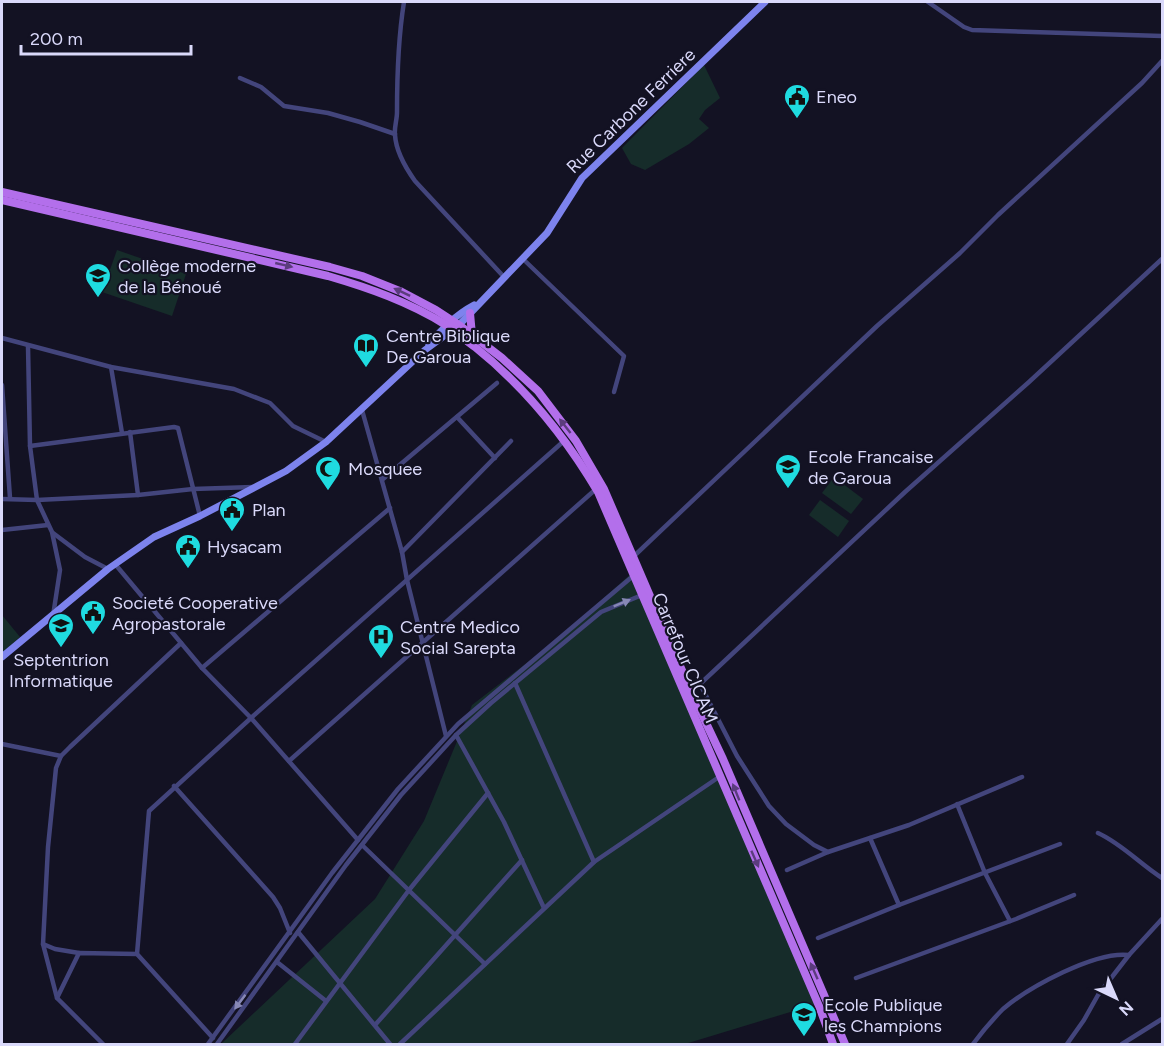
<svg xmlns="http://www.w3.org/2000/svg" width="1164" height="1046" viewBox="0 0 1164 1046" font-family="Figtree,sans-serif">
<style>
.green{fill:#162c2a}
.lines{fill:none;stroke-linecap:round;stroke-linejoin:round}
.street{stroke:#43457c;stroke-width:4.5}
.secondary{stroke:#7d83ed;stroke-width:7}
.primary{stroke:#b36feb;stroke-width:8}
.oneway{fill:#5b3c7d}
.oneway2{fill:#8788b5}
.labels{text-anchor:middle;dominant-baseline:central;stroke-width:4.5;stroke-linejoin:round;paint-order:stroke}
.poi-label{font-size:18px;fill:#dad9fa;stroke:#131223;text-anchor:start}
.street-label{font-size:18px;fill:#dad9fa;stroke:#131223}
</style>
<rect width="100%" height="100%" fill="#131223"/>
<g class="green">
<path d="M704,65L720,98L705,110L699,119L709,128L689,144L645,170L631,164L622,148Z"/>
<path d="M117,250L186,274L172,316L102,292Z"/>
<path d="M834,477L863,499L851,514L822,493Z"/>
<path d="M820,500L849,521L838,537L809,515Z"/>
<path d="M634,571L820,1003L685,1044H221L375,899L424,821L472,705L558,639Z"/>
<path d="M2,615L20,637L2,653Z"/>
</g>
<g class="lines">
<g class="street">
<path d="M404,2C398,39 397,74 397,112C397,120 394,128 395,135C396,152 405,167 415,181L504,277"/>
<path d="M928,2L964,27L972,30L1162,36"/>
<path d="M240,78L261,87L284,106L328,113L360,122L395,134"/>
<path d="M523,259L624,356L614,392"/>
<path d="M2,338L111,367L234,389L270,403L293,426L326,442"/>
<path d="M28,346L30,446L37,500L52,532L60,570L53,616"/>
<path d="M111,367L122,433"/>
<path d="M2,385L10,498"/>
<path d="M362,410L402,552L407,580L446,736"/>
<path d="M457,417L495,458"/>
<path d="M130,432L138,495"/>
<path d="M30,446L174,427L178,428L200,516"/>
<path d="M383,479L497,383"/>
<path d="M2,499L37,500L138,495L193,489L253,487"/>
<path d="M2,530L48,525"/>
<path d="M53,533L85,557L108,569"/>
<path d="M402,552L511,441"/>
<path d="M633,557L877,326L960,253L998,215L1142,83L1162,61"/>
<path d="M115,564L202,668L251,718L358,840"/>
<path d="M202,668L390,508"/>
<path d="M515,683L594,862"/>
<path d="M700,684L737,756L769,806L786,824L814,845L828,852"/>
<path d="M690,689L700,684L905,492L1029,382L1162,259"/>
<path d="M456,735L504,822L544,908"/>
<path d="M2,744L61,756"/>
<path d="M289,761L596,489"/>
<path d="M174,786L273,897L280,908L290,933"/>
<path d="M957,804L985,873L1010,921"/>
<path d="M1098,833C1122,844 1140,864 1162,878"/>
<path d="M870,838L899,905"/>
<path d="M362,845L485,964"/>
<path d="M787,870L828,852L909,825L1022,777"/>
<path d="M298,932L390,1044"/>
<path d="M818,938L899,905L1060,844"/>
<path d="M43,944L55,949L79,953"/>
<path d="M277,962L326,1001"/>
<path d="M856,978L1016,919L1074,895"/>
<path d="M57,998L79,953L137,954"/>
<path d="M375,1025L522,860"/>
<path d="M213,1038L137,954L149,811L251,718L565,440"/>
<path d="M103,1044L57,998L43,944L48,847L56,768L61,756L70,747L181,643"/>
<path d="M208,1044L332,873L398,789L458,724L633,576"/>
<path d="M217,1044L346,865L401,795L456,735L491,703L601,612L642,595"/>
<path d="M295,1044L409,890L488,793"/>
<path d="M400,1044L594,862L719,777"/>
<path d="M973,1044C982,1032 992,1020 1003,1009C1029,987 1095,951 1129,955"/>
<path d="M1067,1044L1084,1020L1098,995L1129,955L1162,919"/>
<path d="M1122,1044L1162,1019"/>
</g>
<g class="secondary">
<path d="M429,345C440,330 457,314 474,305"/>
<path d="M2,657L108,569L154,537L200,516L286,471L326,442L425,350L459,325L547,233L582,178L765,2"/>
</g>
<g class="primary">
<path d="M2,192L330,267L362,276L402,292L436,310L459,325L502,358L538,391L576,441L604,489L690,689L723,759L845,1044"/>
<path d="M2,200L328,276C369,288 409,302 446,325C456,331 465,340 475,347C525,387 565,436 598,492L819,1006L833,1044"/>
<path d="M470,313L472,335"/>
</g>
</g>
<defs><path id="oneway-solid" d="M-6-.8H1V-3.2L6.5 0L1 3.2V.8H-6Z" transform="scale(1.5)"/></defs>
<g class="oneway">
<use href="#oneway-solid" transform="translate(284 265) rotate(13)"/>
<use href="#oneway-solid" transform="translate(402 292) rotate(-155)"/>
<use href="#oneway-solid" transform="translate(565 426) rotate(-128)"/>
<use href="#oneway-solid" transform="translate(736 792) rotate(-112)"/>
<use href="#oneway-solid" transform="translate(755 859) rotate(66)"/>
<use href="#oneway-solid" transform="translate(814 971) rotate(-114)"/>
</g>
<g class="oneway2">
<use href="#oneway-solid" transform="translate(622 603) rotate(-22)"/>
<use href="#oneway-solid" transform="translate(240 1002) rotate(127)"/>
</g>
<defs>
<symbol id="civic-pin" viewBox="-11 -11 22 30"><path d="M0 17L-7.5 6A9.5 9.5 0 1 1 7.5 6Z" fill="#1fdbe0" stroke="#131223"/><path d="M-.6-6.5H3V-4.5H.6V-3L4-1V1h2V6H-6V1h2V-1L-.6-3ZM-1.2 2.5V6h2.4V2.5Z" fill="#111"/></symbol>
<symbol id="school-pin" viewBox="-11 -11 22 30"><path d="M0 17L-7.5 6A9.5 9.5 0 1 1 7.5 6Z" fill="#1fdbe0" stroke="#131223"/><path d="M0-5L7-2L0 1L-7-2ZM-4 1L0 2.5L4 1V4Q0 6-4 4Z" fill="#111"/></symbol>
<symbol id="library-pin" viewBox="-11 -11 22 30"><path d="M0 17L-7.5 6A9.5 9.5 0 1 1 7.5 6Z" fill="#1fdbe0" stroke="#131223"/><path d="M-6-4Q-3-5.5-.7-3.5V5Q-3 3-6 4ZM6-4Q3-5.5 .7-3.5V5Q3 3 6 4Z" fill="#111"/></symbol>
<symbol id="mosque-pin" viewBox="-11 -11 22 30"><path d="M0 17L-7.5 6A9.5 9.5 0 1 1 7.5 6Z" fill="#1fdbe0" stroke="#131223"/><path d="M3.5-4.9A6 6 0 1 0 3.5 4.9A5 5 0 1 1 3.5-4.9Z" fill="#111"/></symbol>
<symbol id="hospital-pin" viewBox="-11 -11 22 30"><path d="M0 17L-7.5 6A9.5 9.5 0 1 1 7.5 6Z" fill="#1fdbe0" stroke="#131223"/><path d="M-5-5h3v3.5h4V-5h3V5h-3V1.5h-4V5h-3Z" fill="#111"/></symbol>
</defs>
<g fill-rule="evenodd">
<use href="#civic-pin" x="782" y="82" width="30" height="40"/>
<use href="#school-pin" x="83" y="261" width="30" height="40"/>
<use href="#library-pin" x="351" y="331" width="30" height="40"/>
<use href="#school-pin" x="773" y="452" width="30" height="40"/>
<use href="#mosque-pin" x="313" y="454" width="30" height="40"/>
<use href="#civic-pin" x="217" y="495" width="30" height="40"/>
<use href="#civic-pin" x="173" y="532" width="30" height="40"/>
<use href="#civic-pin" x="78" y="598" width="30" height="40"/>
<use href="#school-pin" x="46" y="611" width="30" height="40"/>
<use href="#hospital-pin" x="366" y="622" width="30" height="40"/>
<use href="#school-pin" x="789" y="1000" width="30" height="40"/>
</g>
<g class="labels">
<g class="poi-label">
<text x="816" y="97">Eneo</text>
<text x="118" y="266">Collège moderne<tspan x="118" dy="21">de la Bénoué</tspan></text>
<text x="386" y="336">Centre Biblique<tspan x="386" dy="21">De Garoua</tspan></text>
<text x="808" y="457">Ecole Francaise<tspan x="808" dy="21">de Garoua</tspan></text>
<text x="348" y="469">Mosquee</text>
<text x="252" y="510">Plan</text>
<text x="207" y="547">Hysacam</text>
<text x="112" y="603">Societé Cooperative<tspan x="112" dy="21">Agropastorale</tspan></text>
<text x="400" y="627">Centre Medico<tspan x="400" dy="21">Social Sarepta</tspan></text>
<text x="61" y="660" text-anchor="middle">Septentrion<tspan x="61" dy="21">Informatique</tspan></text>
<text x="824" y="1005">Ecole Publique<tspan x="824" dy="21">les Champions</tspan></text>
</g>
<g class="street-label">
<text transform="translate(631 111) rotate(-44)">Rue Carbone Ferriere</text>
<text transform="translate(685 658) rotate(67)">Carrefour CICAM</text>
</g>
</g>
<rect width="1164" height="1046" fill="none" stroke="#dad9fa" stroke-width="6"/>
<g transform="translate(1116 998) rotate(136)" stroke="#131223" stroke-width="4.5" paint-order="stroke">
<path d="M0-4.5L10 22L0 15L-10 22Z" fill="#dad9fa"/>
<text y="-9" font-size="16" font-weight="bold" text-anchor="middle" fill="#dad9fa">N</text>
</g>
<path d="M21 45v9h170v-9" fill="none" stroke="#dad9fa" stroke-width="3"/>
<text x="30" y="45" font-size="18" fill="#dad9fa" stroke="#131223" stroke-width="4.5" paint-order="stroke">200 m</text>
</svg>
